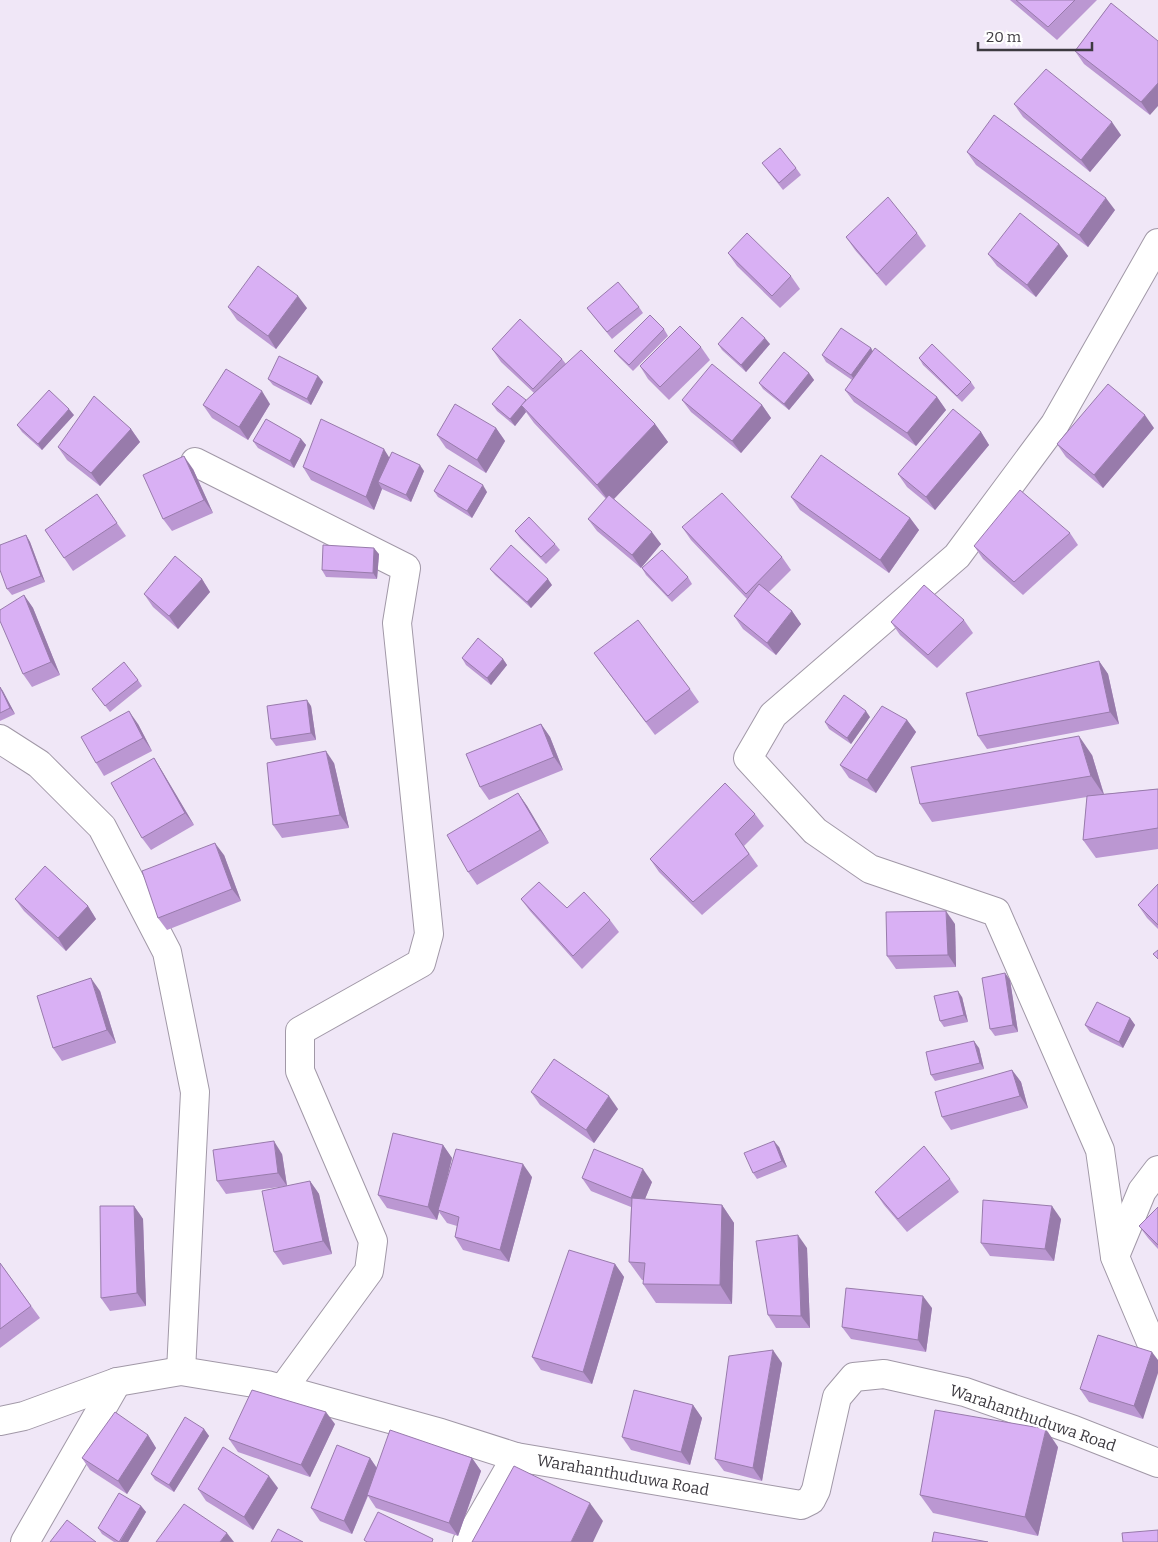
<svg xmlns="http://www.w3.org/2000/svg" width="1158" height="1542" viewBox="0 0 1158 1542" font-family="Bitter,serif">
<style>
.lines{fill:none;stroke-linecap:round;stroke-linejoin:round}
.minor-casing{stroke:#a198a7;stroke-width:30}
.minor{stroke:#fff;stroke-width:28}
.wall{fill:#bb97d2}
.shaded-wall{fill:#987bab}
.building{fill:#d9b0f4;stroke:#987bab}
.labels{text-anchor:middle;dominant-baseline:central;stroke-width:4.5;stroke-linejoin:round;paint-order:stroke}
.street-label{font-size:16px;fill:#3d3a40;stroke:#fff}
</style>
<rect width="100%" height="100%" fill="#f0e7f7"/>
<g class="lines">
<defs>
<g id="minor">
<path d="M1158,243L1055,424L957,556L773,715L748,758L815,831L870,869L996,912L1100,1150L1115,1257L1153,1347L1158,1354"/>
<path d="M195,462L406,568L397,623L429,934L421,963L300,1031V1071L373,1241L369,1271L282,1390"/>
<path d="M0,739L39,764L102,827L167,952L195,1092L181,1371"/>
<path d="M1115,1256L1142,1191L1158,1170"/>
<path d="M0,1421L24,1416L117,1382L181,1371L267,1385L441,1433L516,1457L801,1505L811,1500L816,1490L837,1397L854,1377L884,1374L965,1392L1074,1430L1158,1463"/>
<path d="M25,1542L117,1382"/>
<path d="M467,1542L516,1457"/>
</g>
</defs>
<use href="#minor" class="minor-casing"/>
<use href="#minor" class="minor"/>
</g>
<g class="wall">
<path d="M1010,0H1097L1057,40Z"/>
<path d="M1111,3L1150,115L1084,64L1075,51Z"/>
<path d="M1014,104L1121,135L1090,172L1023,117Z"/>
<path d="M967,152L1115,210L1088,247L976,165Z"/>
<path d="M762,163L796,168L801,175L783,190Z"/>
<path d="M917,233L926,246L886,286L855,250L846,237Z"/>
<path d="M1059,244L1068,256L1036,297L997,266L988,254Z"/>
<path d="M728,253L791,276L800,289L780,308L737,266Z"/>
<path d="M228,307L307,308L276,349L237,320Z"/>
<path d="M639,307L643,313L612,339L587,308Z"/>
<path d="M664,329L668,336L633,371L619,357L614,351Z"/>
<path d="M718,344H770L746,372L722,350Z"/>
<path d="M701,347L710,360L669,400L648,379L640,366Z"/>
<path d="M871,348L872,351L937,397L946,410L916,446L854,402L845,390L852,380L826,362L822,355Z"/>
<path d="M492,349L562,359L566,364L655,424L668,442L614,499L661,544L641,568L597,531L588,519L606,499L534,423L526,412L515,426L497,411L492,404L526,401L534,393L501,362Z"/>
<path d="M919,358L971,382L975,388L962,402L923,365Z"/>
<path d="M809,373L814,380L789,410L763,389L759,383Z"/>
<path d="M318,376L323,382L311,405L273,385L268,379Z"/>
<path d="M682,400L762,405L771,418L741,453L691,412Z"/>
<path d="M270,404L248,440L212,418L203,405Z"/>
<path d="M74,415L42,450L22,432L17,425Z"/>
<path d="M496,428L505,441L486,473L446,448L437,435Z"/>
<path d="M1154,428L1103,488L1066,457L1057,444Z"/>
<path d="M131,429L140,442L100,486L67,460L58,447Z"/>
<path d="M981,432L989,445L935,510L907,487L898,474Z"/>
<path d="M301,439L306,445L294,468L258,448L253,441Z"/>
<path d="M389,458L424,471L411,502L382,489L374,510L311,480L303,467Z"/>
<path d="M193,469L213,513L172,531L163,519Z"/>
<path d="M434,491L487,492L472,518L438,497Z"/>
<path d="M97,494L126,536L73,571L45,530Z"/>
<path d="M791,497L910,518L919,530L889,573L800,510Z"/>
<path d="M682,527L782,557L791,570L769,592L792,611L801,624L776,655L743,629L734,616L747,599L691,540Z"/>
<path d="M515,531L555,544L560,550L546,564L520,538Z"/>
<path d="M1070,533L1078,545L1023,595L983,559L974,546Z"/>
<path d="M26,535L30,542L45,582L12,595L7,589Z"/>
<path d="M379,554L377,579L326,577L322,570Z"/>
<path d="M642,568L688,577L692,584L672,602L646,575Z"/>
<path d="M490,569L552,585L531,608L495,575Z"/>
<path d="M202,579L210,592L178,629L153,607L144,594Z"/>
<path d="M24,595L33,608L60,675L32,687L23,674Z"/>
<path d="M964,620L973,633L937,668L900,635L891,622Z"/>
<path d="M594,653L690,689L699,702L655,735Z"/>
<path d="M462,658L503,659L507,665L491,685L466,665Z"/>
<path d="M1099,661L1108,674L1119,724L987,749L978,736Z"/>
<path d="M138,680L142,686L110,712L92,689Z"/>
<path d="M0,687L15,714L0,721Z"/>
<path d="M311,706L316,740L276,746L271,739Z"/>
<path d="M870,717L851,744L829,729L825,722Z"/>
<path d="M907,720L916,732L876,793L849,778L840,765Z"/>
<path d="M138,724L152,751L104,776L96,763Z"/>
<path d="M541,724L550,737L563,770L489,800L480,787Z"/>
<path d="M1092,755L1104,794L1158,789V849L1096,858L1083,840L1087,797L932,822L920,804Z"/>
<path d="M154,758L162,771L194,825L151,850L142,838Z"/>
<path d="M334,763L349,828L282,838L273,825Z"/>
<path d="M518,793L527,806L549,843L477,885L468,872Z"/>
<path d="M755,814L764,826L744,846L758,866L702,915L659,872L650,859Z"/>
<path d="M224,855L241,901L167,930L158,918Z"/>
<path d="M1158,884V929L1147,918L1138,905Z"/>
<path d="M15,899L88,906L96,919L66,951L24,911Z"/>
<path d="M521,899L567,908L610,920L619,932L582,969L530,911Z"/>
<path d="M955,924L956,967L896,969L887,956Z"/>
<path d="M1005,973L1010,980L1018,1032L995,1036L990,1029Z"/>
<path d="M100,991L116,1043L62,1061L53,1048Z"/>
<path d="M962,997L968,1022L944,1027L940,1021Z"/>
<path d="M1130,1018L1135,1025L1123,1048L1090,1032L1085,1025Z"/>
<path d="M979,1048L984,1069L935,1081L931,1075Z"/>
<path d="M1012,1070L1021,1082L1028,1108L951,1130L942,1117Z"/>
<path d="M531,1092L618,1109L594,1143L540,1105Z"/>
<path d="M443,1145L452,1158L446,1183L532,1177L509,1262L463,1250L455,1237L457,1226L447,1223L439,1212L437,1220L387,1208L378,1195Z"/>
<path d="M779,1147L787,1167L757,1179L753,1173Z"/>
<path d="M282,1154L287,1186L226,1194L217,1181Z"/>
<path d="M582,1178L652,1182L645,1199L722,1205L734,1223L732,1304L656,1303L643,1284L644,1280H642L629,1262L631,1207L591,1191Z"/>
<path d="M950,1179L959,1192L907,1232L884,1205L875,1192Z"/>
<path d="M310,1181L319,1194L332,1254L283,1265L274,1252Z"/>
<path d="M134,1206L143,1219L146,1306L110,1311L101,1298Z"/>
<path d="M1158,1207V1249L1148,1238L1139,1226Z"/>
<path d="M1061,1219L1054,1261L990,1256L981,1243Z"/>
<path d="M807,1248L810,1328H776L768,1315Z"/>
<path d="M0,1263L40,1318L0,1348Z"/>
<path d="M615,1264L624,1277L592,1384L541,1370L532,1357Z"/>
<path d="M932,1308L926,1352L851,1339L842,1327Z"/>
<path d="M1158,1360L1143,1419L1089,1402L1080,1389Z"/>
<path d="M782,1363L762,1481L724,1471L715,1459Z"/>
<path d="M693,1405L702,1418L690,1465L631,1450L622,1437Z"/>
<path d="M335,1424L310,1477L238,1452L229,1439Z"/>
<path d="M204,1429L209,1436L174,1492L155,1480L151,1474Z"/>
<path d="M148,1435L156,1448L127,1494L90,1470L82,1458Z"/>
<path d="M1058,1447L1038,1536L933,1513L920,1495Z"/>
<path d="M370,1458L377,1468L472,1458L481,1471L458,1536L376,1508L368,1496L352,1534L320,1521L311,1508Z"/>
<path d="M278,1488L253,1530L206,1501L198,1489Z"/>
<path d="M141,1506L146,1512L128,1542H114L102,1534L98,1528Z"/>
</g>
<g class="shaded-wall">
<path d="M1158,83V106L1150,115L1141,102Z"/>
<path d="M1112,122L1121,135L1090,172L1081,160Z"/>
<path d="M1106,198L1115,210L1088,247L1079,235Z"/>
<path d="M1059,244L1068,256L1036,297L1027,285Z"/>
<path d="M298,296L307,308L276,349L268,336Z"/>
<path d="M765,338L770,344L746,372L741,365Z"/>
<path d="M871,348L875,355L856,382L851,375Z"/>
<path d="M809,373L814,380L789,410L784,404Z"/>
<path d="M318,376L323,382L311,405L307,399Z"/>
<path d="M262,391L270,404L248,440L239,427Z"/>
<path d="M937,397L946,410L916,446L907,433Z"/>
<path d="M522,405L526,412L515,426L510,419Z"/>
<path d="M762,405L771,418L741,453L732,441Z"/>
<path d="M69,409L74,415L42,450L38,444Z"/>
<path d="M1145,415L1154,428L1103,488L1094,475Z"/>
<path d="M655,424L668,442L610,503L597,485Z"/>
<path d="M496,428L505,441L486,473L477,460Z"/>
<path d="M131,429L140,442L100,486L91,473Z"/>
<path d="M981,432L989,445L935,510L926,497Z"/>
<path d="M301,439L306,445L294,468L290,461Z"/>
<path d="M384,449L392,462L378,482L382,489L374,510L366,497Z"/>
<path d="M184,456L193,469L213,513L204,500Z"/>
<path d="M420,465L424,471L411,502L406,495Z"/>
<path d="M483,485L487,492L472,518L467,511Z"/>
<path d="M910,518L919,530L889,573L880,560Z"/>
<path d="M652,532L661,544L641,568L632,555Z"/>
<path d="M26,535L30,542L45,582L41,576Z"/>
<path d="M374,548L379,554L377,579L373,573Z"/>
<path d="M202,579L210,592L178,629L169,616Z"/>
<path d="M548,579L552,585L531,608L527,602Z"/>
<path d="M24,595L33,608L60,675L51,662Z"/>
<path d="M792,611L801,624L776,655L767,643Z"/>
<path d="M503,659L507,665L491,685L487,678Z"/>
<path d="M1099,661L1108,674L1119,724L1110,712Z"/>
<path d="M0,687L3,691L15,714L10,708Z"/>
<path d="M307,700L311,706L316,740L311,733Z"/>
<path d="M129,711L138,724L152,751L143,738Z"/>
<path d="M866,711L870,717L851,744L847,738Z"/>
<path d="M907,720L916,732L876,793L867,780Z"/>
<path d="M541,724L550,737L563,770L554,757Z"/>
<path d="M1079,736L1092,755L1104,795L1091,776Z"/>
<path d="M326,751L334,763L349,828L340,815Z"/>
<path d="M154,758L162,771L194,825L185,813Z"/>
<path d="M518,793L527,806L549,843L540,830Z"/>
<path d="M215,843L224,855L241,901L232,889Z"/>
<path d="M88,906L96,919L66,951L58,938Z"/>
<path d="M946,911L955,924L956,967L948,955Z"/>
<path d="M1005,973L1010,980L1018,1032L1013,1025Z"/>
<path d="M91,978L100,991L116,1043L107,1030Z"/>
<path d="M958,991L962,997L968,1022L964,1015Z"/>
<path d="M1130,1018L1135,1025L1123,1048L1119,1042Z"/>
<path d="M974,1041L979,1048L984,1069L980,1063Z"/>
<path d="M1012,1070L1021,1082L1028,1108L1020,1096Z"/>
<path d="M609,1096L618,1109L594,1143L586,1130Z"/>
<path d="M274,1141L282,1154L287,1186L278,1173Z"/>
<path d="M774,1141L779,1147L787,1167L782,1161Z"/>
<path d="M443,1145L452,1158L439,1211L438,1210L439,1212L437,1220L428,1207Z"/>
<path d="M523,1164L532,1177L509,1262L500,1250Z"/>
<path d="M643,1169L652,1182L640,1211L631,1198Z"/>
<path d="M310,1181L319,1194L332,1254L323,1241Z"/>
<path d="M722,1205L734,1223L732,1304L720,1285Z"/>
<path d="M134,1206L143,1219L146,1306L137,1293Z"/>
<path d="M1052,1206L1061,1219L1054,1261L1045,1249Z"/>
<path d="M798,1235L807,1248L810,1328L801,1316Z"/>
<path d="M615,1264L624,1277L592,1384L583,1372Z"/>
<path d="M923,1296L932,1308L926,1352L918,1340Z"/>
<path d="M773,1350L782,1363L762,1481L753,1468Z"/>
<path d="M1152,1352L1158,1360V1373L1143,1419L1134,1406Z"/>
<path d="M693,1405L702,1418L690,1465L681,1452Z"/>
<path d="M326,1412L335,1424L310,1477L301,1465Z"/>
<path d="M204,1429L209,1436L174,1492L169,1485Z"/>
<path d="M1046,1429L1058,1447L1038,1536L1025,1517Z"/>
<path d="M148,1435L156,1448L127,1494L118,1481Z"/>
<path d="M370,1458L378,1470L352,1534L344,1521Z"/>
<path d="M472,1458L481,1471L458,1536L449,1523Z"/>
<path d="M269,1476L278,1488L253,1530L244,1517Z"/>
<path d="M590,1503L603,1521L593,1542H571Z"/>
<path d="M141,1506L146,1512L128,1542H120Z"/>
<path d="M227,1533L234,1542H220Z"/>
</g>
<g class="building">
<path d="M1016,0H1075L1048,27Z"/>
<path d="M1111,3L1158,41V83L1141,102L1075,51Z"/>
<path d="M1046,69L1112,122L1081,160L1014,104Z"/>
<path d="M994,115L1106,198L1079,235L967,152Z"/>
<path d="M780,148L796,168L779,183L762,163Z"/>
<path d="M888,197L917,233L877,274L846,237Z"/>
<path d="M1020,213L1059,244L1027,285L988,254Z"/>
<path d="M747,233L791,276L772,296L728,253Z"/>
<path d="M258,266L298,296L268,336L228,307Z"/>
<path d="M618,282L639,307L607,332L587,308Z"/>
<path d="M650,315L664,329L629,365L614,351Z"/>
<path d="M742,317L765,338L741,365L718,344Z"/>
<path d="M520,319L562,359L533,389L492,349Z"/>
<path d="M680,326L701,347L660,387L640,366Z"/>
<path d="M841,328L871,348L851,375L822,355Z"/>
<path d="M932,344L971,382L957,396L919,358Z"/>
<path d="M875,348L937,397L907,433L845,390Z"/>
<path d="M581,350L655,424L597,485L521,405Z"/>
<path d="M784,352L809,373L784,404L759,383Z"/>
<path d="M279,356L318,376L307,399L268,379Z"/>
<path d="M712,364L762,405L732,441L682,400Z"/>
<path d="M226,369L262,391L239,427L203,405Z"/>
<path d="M1108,384L1145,415L1094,475L1057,444Z"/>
<path d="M508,386L526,400L510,419L492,404Z"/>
<path d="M49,390L69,409L38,444L17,425Z"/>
<path d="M94,396L131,429L91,473L58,447Z"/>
<path d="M455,404L496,428L477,460L437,435Z"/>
<path d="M953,409L981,432L926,497L898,474Z"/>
<path d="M266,419L301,439L290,461L253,441Z"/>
<path d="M321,419L384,449L366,497L303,467Z"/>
<path d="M392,452L420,465L406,495L378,482Z"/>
<path d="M821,455L910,518L880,560L791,497Z"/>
<path d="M184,456L204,500L163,519L143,475Z"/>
<path d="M449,465L483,485L467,511L434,491Z"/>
<path d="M1020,490L1070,533L1014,582L974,546Z"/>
<path d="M722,493L782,557L746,594L682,527Z"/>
<path d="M97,494L117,523L64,558L45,530Z"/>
<path d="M609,495L652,532L632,555L588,519Z"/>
<path d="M529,517L555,544L541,557L515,531Z"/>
<path d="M26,535L41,576L7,589L0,570V545Z"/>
<path d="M323,545L374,548L373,573L322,570Z"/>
<path d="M511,545L548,579L527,602L490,569Z"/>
<path d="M662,550L688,577L668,596L642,568Z"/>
<path d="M175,556L202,579L169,616L144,594Z"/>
<path d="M759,584L792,611L767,643L734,616Z"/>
<path d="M924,585L964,620L928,655L891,622Z"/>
<path d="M24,595L51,662L23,674L0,621V610Z"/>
<path d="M638,620L690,689L646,722L594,653Z"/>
<path d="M478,638L503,659L487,678L462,658Z"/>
<path d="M1099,661L1110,712L978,736L966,693Z"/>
<path d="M124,662L138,680L105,706L92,689Z"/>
<path d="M0,687L10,708L0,713Z"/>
<path d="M844,695L866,711L847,738L825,722Z"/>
<path d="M307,700L311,733L271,739L267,706Z"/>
<path d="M882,706L907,720L867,780L840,765Z"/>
<path d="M129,711L143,738L96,763L81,737Z"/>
<path d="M541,724L554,757L480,787L466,754Z"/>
<path d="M1079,736L1091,776L920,804L911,767Z"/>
<path d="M326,751L340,815L273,825L267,763Z"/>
<path d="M154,758L185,813L142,838L111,783Z"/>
<path d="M725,783L755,814L735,834L749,854L693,902L650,859Z"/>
<path d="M1158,789V828L1083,840L1087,796Z"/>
<path d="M518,793L540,830L468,872L447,835Z"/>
<path d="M215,843L232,889L158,918L142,871Z"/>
<path d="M45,866L88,906L58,938L15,899Z"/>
<path d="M539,882L567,908L584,892L610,920L573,956L521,899Z"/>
<path d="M1158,884V925L1138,905Z"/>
<path d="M946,911L948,955L887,956L886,912Z"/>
<path d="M1158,950V959L1153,954Z"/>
<path d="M1005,973L1013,1025L990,1029L982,978Z"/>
<path d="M91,978L107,1030L53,1048L37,996Z"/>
<path d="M958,991L964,1015L940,1021L934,996Z"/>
<path d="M1097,1002L1130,1018L1119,1042L1085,1025Z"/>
<path d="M974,1041L980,1063L931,1075L926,1052Z"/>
<path d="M554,1059L609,1096L586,1130L531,1092Z"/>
<path d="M1012,1070L1020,1096L942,1117L935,1092Z"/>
<path d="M393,1133L443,1145L428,1207L378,1195Z"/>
<path d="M274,1141L278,1173L217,1181L213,1150Z"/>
<path d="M774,1141L782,1161L753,1173L744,1153Z"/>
<path d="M924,1146L950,1179L898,1219L875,1192Z"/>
<path d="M456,1149L523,1164L500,1250L455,1237L459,1217L438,1210Z"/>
<path d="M594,1149L643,1169L631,1198L582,1178Z"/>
<path d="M310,1181L323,1241L274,1252L262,1191Z"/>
<path d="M632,1198L722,1205L720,1285L643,1284L645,1263L629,1262Z"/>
<path d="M983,1200L1052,1206L1045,1249L981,1243Z"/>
<path d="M100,1206H134L137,1293L101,1298Z"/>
<path d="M1158,1207V1245L1139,1226Z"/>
<path d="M798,1235L801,1316L768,1315L756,1241Z"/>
<path d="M569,1250L615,1264L583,1372L532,1357Z"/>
<path d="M0,1263L31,1306L0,1329Z"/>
<path d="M846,1288L923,1296L918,1340L842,1327Z"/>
<path d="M1098,1335L1152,1352L1134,1406L1080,1389Z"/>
<path d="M773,1350L753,1468L715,1459L729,1356Z"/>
<path d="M252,1390L326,1412L301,1465L229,1439Z"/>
<path d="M634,1390L693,1405L681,1452L622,1437Z"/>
<path d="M935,1410L1046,1429L1025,1517L920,1495Z"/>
<path d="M115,1412L148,1435L118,1481L82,1458Z"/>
<path d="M185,1417L204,1429L169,1485L151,1474Z"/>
<path d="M390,1430L472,1458L449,1523L367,1495Z"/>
<path d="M337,1445L370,1458L344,1521L311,1508Z"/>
<path d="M223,1447L269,1476L244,1517L198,1489Z"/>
<path d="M514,1466L590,1503L571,1542H472Z"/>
<path d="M119,1493L141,1506L119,1542L98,1528Z"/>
<path d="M184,1504L227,1533L220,1542H156Z"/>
<path d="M378,1512L433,1539L432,1542H367L364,1540Z"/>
<path d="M67,1520L96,1542H50Z"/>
<path d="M278,1529L303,1542H271Z"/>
<path d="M1158,1530V1542H1123L1122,1533Z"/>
<path d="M934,1532L988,1542H932Z"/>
</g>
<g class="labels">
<g class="street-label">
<text transform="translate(1033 1418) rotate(19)">Warahanthuduwa Road</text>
<text transform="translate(623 1475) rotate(10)">Warahanthuduwa Road</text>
</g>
</g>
<path d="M978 42v8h114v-8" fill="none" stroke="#3d3a40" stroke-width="2.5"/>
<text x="986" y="42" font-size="15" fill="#3d3a40" stroke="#ffffff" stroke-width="4" paint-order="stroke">20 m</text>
</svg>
